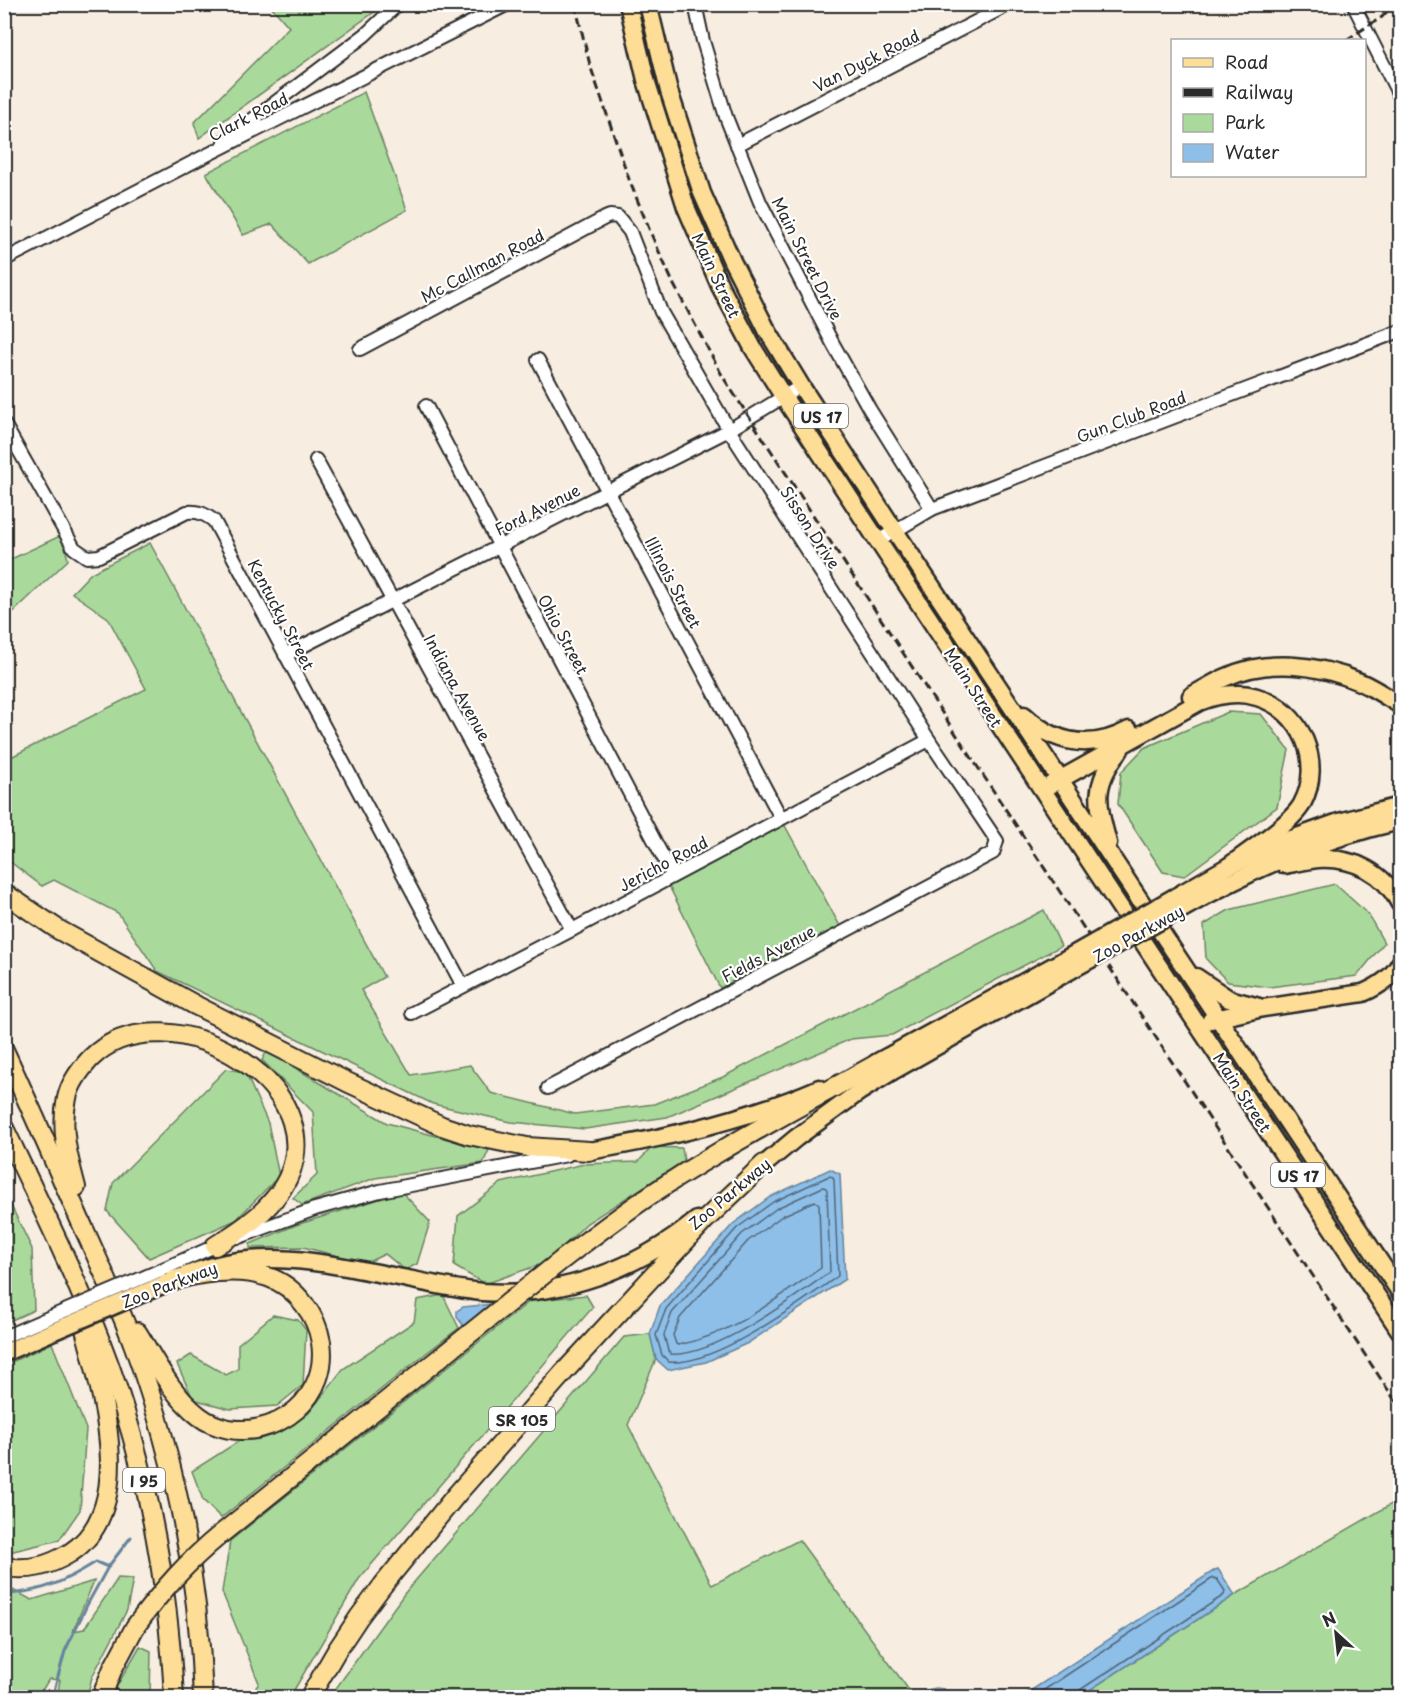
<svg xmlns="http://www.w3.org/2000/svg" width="1405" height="1702" viewBox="0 0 1405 1702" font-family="'Playpen Sans',sans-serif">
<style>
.green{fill:#a9da9b;stroke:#6a8263;stroke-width:1.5}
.water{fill:#8dbfe9;stroke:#66849d;stroke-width:1.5}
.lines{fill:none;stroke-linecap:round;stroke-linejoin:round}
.shore{stroke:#526677;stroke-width:1.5}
.stream{stroke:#66849d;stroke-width:3}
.minor-casing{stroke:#2b2b2b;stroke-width:16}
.major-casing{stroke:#2b2b2b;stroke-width:21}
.highway-casing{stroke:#2b2b2b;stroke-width:22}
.minor{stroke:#fff;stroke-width:12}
.major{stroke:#fedd96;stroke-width:16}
.highway{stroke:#fedd96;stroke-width:18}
.rail{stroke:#2b2b2b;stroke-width:3;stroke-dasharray:9 4.5;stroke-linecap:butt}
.minor-bridge-casing{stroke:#2b2b2b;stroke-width:16;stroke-linecap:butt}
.major-bridge-casing{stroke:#2b2b2b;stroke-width:21;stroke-linecap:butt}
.highway-bridge-casing{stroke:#2b2b2b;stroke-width:22;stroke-linecap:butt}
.minor-bridge{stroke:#fff;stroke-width:12}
.major-bridge{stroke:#fedd96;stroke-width:16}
.highway-bridge{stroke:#fedd96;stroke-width:18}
.labels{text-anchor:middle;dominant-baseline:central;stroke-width:4.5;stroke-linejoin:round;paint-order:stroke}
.shield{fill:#fff;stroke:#6b6b6b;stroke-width:1.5}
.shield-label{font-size:15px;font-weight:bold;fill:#2b2b2b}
.street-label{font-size:16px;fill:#2b2b2b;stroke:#fff}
</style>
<rect width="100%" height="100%" fill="#f7ede0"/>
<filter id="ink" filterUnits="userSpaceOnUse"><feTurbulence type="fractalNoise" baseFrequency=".0167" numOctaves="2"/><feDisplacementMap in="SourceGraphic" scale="12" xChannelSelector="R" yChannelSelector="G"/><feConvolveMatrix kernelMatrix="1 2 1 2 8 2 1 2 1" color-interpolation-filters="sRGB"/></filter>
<g filter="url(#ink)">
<g class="green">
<path d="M270,5H384L199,138L194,123L289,27Z"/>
<path d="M364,92L407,210L308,264L272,224L243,235L206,173Z"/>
<path d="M62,535L68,560L5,620V562Z"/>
<path d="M150,543L384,977L361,990L411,1075L470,1065L491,1093L575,1114L654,1104L723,1077L1044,910L1061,946L892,1035L851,1039L667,1117L585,1129L511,1122L433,1104L157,971L118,913L54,880L42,886L5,858V760L146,689L108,618L72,593L91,573Z"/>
<path d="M1228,712L1261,714L1289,750L1277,807L1184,876L1163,872L1118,804L1121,772L1144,748Z"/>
<path d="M784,824L840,926L720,988L668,884Z"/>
<path d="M1335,884L1368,914L1384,943L1357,976L1269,987L1228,982L1206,959L1204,925L1229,910Z"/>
<path d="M267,1051L387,1123L489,1150L483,1163L375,1178L302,1205L293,1198L317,1175L313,1112L262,1060Z"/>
<path d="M226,1069L245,1072L268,1123L279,1176L236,1220L149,1258L107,1211L113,1183Z"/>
<path d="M652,1147L682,1148L684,1161L587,1223L547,1262L485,1284L454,1266L458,1216L501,1183L584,1164L638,1162Z"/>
<path d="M4,1191L32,1249L34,1310L5,1323Z"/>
<path d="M402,1192L430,1222L417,1264L405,1270L385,1254L366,1263L303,1247L250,1248V1244L296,1225Z"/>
<path d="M443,1295L459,1328L425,1354L221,1518L203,1500L192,1471L239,1441L260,1439L308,1414L343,1369L414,1322L417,1300Z"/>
<path d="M586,1295L593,1307L359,1579L290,1697H250L259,1683L222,1592L230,1541L530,1301Z"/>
<path d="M273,1315L298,1320L306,1330L303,1385L277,1406L230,1409L193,1399L177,1364L191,1355L226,1375L238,1369V1344Z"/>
<path d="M650,1334L656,1359L628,1425L712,1585L799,1540L914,1697L329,1698L404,1594L624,1337Z"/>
<path d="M52,1343L86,1429L80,1510L59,1540L5,1553V1365Z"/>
<path d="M1400,1499V1697H1079L1235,1595Z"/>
<path d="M118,1578L133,1579L127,1610L92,1677L87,1697H57L60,1680L49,1679L38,1697H5V1586L32,1600L94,1581L73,1631L84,1629Z"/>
<path d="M140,1646L151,1651L150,1697H113L114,1691Z"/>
</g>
<g class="water">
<path d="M830,1169L840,1174L845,1279L748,1343L706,1362L668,1370L656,1359L650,1334L660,1306L733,1224L770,1197Z"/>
<path d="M493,1304L467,1326L463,1325L457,1317V1311L463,1307Z"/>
<path d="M1218,1569L1235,1595L1079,1697H1021L1215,1570Z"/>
<path d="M936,1688L944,1689L950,1697H914L927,1690Z"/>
</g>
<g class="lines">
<g class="shore">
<path d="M829,1176L833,1177L834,1180L838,1276C800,1303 715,1366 669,1362L662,1355L656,1335L666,1309L737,1228L773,1202Z"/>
<path d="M823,1187L826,1188L827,1190L830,1272C795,1297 713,1358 671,1354L668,1351L664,1335L672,1313L742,1234L777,1208Z"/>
<path d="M815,1201L819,1204L821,1268C777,1298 732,1335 678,1345L676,1344L673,1335L680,1318L748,1241L782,1216Z"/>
<path d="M1032,1698L1213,1578L1217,1579L1225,1591L1224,1595L1080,1690L1077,1693V1698"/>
</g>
<g class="stream">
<path d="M10,1594C47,1590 65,1581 96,1562L108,1567"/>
<path d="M52,1698L65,1651L87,1605L108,1567L131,1537"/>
</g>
<defs>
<g id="minor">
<path d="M695,4L703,41L726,117L760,202L832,342L870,410L932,509"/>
<path d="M1353,4L1400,97"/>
<path d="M224,141L365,35L398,4"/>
<path d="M737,145L1010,4"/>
<path d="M4,260L199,159L508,4"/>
<path d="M360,349L605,218L610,216L618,217L630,232L661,312L729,430L929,740L997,841L993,853L548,1088"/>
<path d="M538,360L781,818"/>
<path d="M426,406L673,876"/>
<path d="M4,424L74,548L87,557L99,556L187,512C199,511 205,514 214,521L463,986"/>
<path d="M316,460L572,930"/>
<path d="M878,541L932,509L1400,331"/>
<path d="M285,655L729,430L801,386"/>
<path d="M412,1013L572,930L929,740"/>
<path d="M239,1237L315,1209L380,1191L567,1155"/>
<path d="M147,1276L222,1243"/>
<path d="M4,1337L48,1318"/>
</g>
<g id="major">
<path d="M628,4L646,80L686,207L720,286L753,348L783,396L878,541L1400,1331"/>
<path d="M648,4L669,91L702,193L732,261L767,330L801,386L895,531L1400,1292"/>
<path d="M1191,696C1202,690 1213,683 1224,678C1266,658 1318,664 1360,682C1374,688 1387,697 1400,705"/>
<path d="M1024,715C1055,744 1090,751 1129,730"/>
<path d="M1052,784L1199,702C1217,695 1238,691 1257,697C1302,710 1324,763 1302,804C1292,823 1247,852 1229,866"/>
<path d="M1108,843C1097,802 1092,785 1120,750"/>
<path d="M1285,865C1296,863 1307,860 1318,859C1353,857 1384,872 1400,904"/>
<path d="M1175,897L1229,866L1286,841L1339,822L1400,806"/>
<path d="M1182,909C1253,869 1320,839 1400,821"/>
<path d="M1196,977L1229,999L1259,1007"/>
<path d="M1211,1020L1263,1008L1363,993C1377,987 1393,977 1400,963"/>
<path d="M876,1063L1064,960"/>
<path d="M589,1151C667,1138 746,1120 819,1088"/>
<path d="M754,1173L796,1138L859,1092L891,1072L1071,970"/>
<path d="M153,1289C183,1276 214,1262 248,1260C296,1256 341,1266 388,1275C419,1281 451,1289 482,1292C560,1298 638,1269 697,1220"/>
<path d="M4,1353L54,1331"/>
</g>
<g id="highway">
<path d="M4,893L59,930L197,1006L347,1082L442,1126L469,1135L527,1147L589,1151"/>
<path d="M4,1050C30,1106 55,1163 80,1220C99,1262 118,1303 134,1346C175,1459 199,1578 203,1698"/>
<path d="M4,1128C38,1199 73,1270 101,1343C145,1456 168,1577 174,1698"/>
<path d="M76,1187C68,1157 60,1129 67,1098C70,1084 80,1070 90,1059C166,981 358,1095 275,1198C258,1219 236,1233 215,1246"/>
<path d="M563,1259C597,1233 631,1207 667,1184C737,1139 814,1099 887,1058"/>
<path d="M137,1332C156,1362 171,1394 199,1416C216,1429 239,1433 260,1428C318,1414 341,1352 304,1304C295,1292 283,1282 268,1277C238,1267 204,1272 174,1280"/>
<path d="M221,1534L488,1319"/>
<path d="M4,1567C29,1571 49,1566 70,1553C139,1508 101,1392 85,1329"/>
<path d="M101,1698L113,1668L135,1627"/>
<path d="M309,1698L337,1650L359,1617L383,1585L457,1494L564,1372L705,1220L764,1164"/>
</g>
</defs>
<use href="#minor" class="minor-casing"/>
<use href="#major" class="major-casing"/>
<use href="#highway" class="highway-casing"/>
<use href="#minor" class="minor"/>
<use href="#major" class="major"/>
<use href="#highway" class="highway"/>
<g class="rail">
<path d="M575,4L590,65L630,182L652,236L674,285L723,377L952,728L1400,1408"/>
<path d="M1346,40L1382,17L1394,4"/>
</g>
<defs>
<path id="minor-bridge" d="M48,1318L147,1276"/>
<g id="major-bridge">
<path d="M1064,960L1175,897"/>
<path d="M1071,970L1182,909"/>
<path d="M54,1331L153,1289"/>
</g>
<g id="highway-bridge">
<path d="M488,1319L563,1259"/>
<path d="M135,1627C162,1590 186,1563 221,1534"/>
</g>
</defs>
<use href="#minor-bridge" class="minor-bridge-casing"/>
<use href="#major-bridge" class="major-bridge-casing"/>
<use href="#highway-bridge" class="highway-bridge-casing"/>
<use href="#minor-bridge" class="minor-bridge"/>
<use href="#major-bridge" class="major-bridge"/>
<use href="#highway-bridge" class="highway-bridge"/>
</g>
</g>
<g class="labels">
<g class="shield">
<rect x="794" y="404" width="54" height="24" rx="4.5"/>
<rect x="1271" y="1163" width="54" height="24" rx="4.5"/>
<rect x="489" y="1407" width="66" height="24" rx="4.5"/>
<rect x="123" y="1468" width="42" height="24" rx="4.5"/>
</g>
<g class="shield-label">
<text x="821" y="416">US 17</text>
<text x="1298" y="1175">US 17</text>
<text x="522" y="1419">SR 105</text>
<text x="144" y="1480">I 95</text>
</g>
<g class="street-label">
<text transform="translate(866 60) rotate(-27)">Van Dyck Road</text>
<text transform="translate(248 116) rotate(-27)">Clark Road</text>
<text transform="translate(808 258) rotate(63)">Main Street Drive</text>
<text transform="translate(482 265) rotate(-28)">Mc Callman Road</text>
<text transform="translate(717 275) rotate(65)">Main Street</text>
<text transform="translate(1131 416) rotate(-21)">Gun Club Road</text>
<text transform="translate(537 509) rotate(-27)">Ford Avenue</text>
<text transform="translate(811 527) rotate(57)">Sisson Drive</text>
<text transform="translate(674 582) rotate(62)">Illinois Street</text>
<text transform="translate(282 614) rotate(62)">Kentucky Street</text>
<text transform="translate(564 634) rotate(62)">Ohio Street</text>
<text transform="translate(458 687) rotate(61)">Indiana Avenue</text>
<text transform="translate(974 687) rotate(57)">Main Street</text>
<text transform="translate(663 863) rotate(-28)">Jericho Road</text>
<text transform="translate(1138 933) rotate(-29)">Zoo Parkway</text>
<text transform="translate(768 953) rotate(-28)">Fields Avenue</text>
<text transform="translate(1243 1092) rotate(57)">Main Street</text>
<text transform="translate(729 1193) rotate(-40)">Zoo Parkway</text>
<text transform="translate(169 1284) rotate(-21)">Zoo Parkway</text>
</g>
</g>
<rect width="1405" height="1702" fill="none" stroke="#fff" stroke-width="24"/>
<rect x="12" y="12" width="1381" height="1678" fill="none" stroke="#2b2b2b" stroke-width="2" filter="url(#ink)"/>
<rect x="1171" y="39" width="195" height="138" fill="#ffffff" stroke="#aaaaaa" stroke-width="1.5"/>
<rect x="1183" y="58" width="30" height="9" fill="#fedd96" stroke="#aaaaaa" stroke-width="1.5"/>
<text x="1225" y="69" font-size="18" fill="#2b2b2b">Road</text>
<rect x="1183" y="88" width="30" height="9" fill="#2b2b2b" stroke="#aaaaaa" stroke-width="1.5"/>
<text x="1225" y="99" font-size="18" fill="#2b2b2b">Railway</text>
<rect x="1183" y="114" width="30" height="18" fill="#a9da9b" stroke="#aaaaaa" stroke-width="1.5"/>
<text x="1225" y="129" font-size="18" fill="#2b2b2b">Park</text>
<rect x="1183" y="144" width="30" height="18" fill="#8dbfe9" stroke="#aaaaaa" stroke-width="1.5"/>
<text x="1225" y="159" font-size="18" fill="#2b2b2b">Water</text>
<g transform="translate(1336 1633) rotate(333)" stroke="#ffffff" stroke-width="4.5" paint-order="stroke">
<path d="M0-4.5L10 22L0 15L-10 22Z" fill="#2b2b2b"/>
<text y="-9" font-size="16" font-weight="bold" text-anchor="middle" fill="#2b2b2b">N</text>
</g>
</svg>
